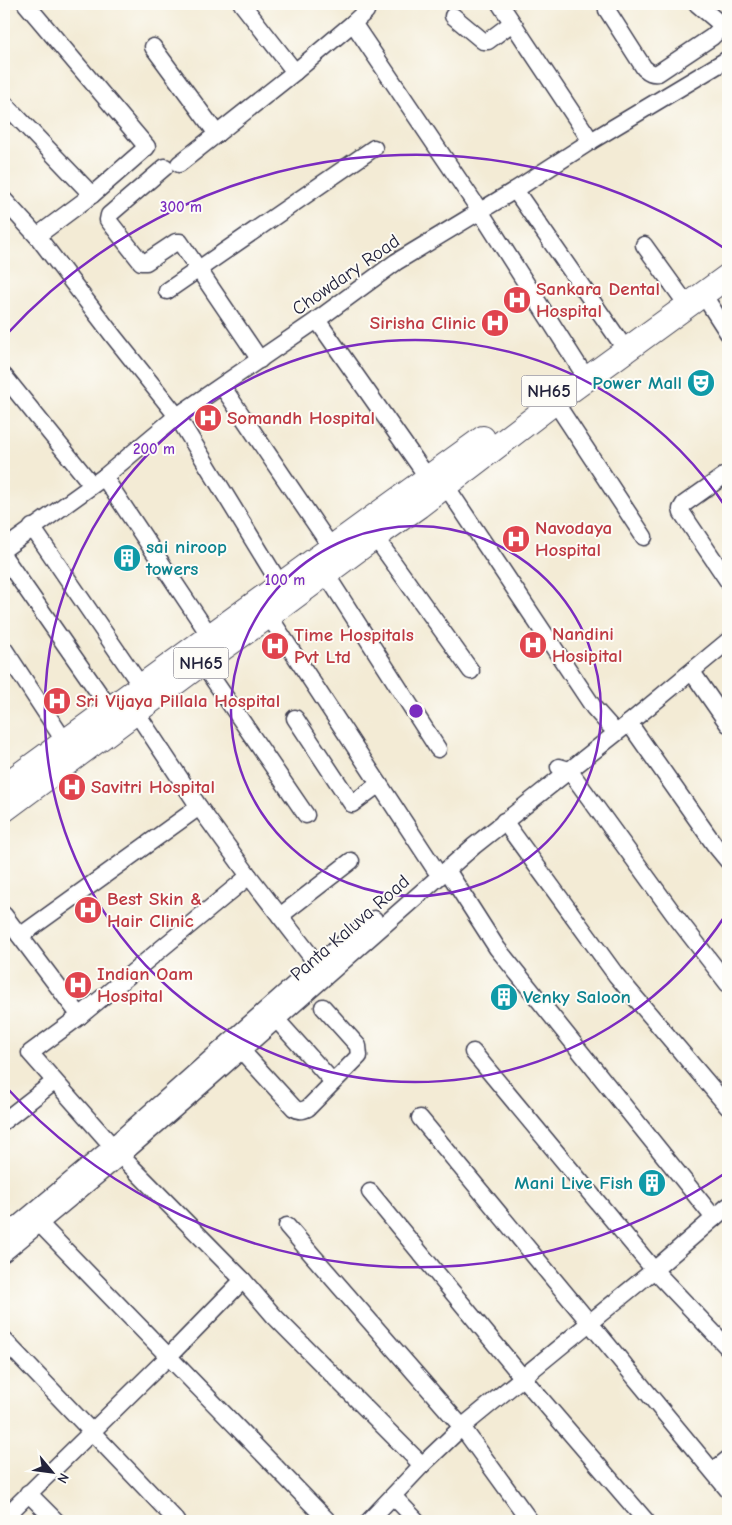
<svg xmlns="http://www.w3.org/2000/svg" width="732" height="1525" viewBox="0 0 732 1525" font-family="'Comic Neue',sans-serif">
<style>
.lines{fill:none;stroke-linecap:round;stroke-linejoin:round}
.minor-casing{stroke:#414052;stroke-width:19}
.highway-casing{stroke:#414052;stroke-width:26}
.minor{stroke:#fff;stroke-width:16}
.highway{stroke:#fff;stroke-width:24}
.ring{fill:none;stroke:#7b2cbf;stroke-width:2.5}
.labels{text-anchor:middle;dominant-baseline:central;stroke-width:4;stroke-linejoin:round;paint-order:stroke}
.shield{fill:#fdfcf7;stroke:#646373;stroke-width:1}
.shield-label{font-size:18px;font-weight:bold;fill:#22223b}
.street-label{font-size:19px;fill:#22223b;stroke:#fdfcf7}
.health-label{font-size:19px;font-weight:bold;fill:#be3a42;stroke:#fdfcf7;text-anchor:start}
.culture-label{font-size:19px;font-weight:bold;fill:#0d838f;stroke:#fdfcf7;text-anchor:end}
.centre{fill:#7b2cbf;stroke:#fdfcf7;stroke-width:2.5}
.ring-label{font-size:15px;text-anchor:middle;font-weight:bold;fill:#7b2cbf;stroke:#fdfcf7;stroke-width:4;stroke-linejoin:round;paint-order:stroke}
</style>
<rect width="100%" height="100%" fill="#fdfcf7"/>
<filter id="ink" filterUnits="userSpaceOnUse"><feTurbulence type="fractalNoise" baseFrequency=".02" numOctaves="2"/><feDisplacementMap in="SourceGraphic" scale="10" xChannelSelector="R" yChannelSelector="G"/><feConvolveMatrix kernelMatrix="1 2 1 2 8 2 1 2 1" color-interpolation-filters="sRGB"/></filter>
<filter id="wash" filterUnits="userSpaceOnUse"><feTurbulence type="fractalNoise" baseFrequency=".0096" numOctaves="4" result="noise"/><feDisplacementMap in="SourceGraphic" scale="20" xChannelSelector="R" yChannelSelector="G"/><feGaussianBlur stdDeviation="1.12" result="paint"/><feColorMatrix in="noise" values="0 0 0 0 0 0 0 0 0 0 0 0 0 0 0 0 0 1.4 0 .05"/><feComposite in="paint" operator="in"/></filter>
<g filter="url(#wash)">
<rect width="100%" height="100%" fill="#f3ebd5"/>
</g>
<g filter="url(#ink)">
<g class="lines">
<defs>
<g id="minor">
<path d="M26,4L147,147L92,195L37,236"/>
<path d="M242,4L295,72"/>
<path d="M500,4L591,141"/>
<path d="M609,4L607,10L644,68C649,72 652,74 658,73L712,37L728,21"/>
<path d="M697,4L723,26"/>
<path d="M453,16L483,41H488L512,23"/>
<path d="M353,23L480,211L580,368"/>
<path d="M153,47L217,134"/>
<path d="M4,103L92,195"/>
<path d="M179,164L295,72L353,23L366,11L368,4"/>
<path d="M165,167L109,215L108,220L141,262H146L176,242H180L260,360"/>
<path d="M515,190L619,340"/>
<path d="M4,200L37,236L114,337L177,416L286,594"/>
<path d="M644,245L680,295"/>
<path d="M167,291L374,148"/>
<path d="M703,294L728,333"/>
<path d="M317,320L428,478"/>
<path d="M4,376L92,485"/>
<path d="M222,386L331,547"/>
<path d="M555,402L644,537"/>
<path d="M728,473L684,504L681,509L682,513L728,581"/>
<path d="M104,477L210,636"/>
<path d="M446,486L594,708L610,726"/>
<path d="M32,527L141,686"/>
<path d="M375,537L471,671"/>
<path d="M4,549L104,477L177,416L317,320L396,262L515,190L591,141L728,59"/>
<path d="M4,557L110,709"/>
<path d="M326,574L438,749"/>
<path d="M263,607L435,869"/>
<path d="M4,649L65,742"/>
<path d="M202,663L306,815"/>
<path d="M692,672L728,724"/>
<path d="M136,712L199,807L249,876L317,964"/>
<path d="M295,718L352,804L379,784"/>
<path d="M629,723L714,844L728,861"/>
<path d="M559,767L569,770L673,913L728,984"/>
<path d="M504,821L616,975L728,1107"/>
<path d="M447,870L497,948L714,1218"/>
<path d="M249,876L80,1016L30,1053L121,1156L243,1280L274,1316L422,1465"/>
<path d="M4,915L80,1016"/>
<path d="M280,916L351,861"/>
<path d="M20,936L199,807"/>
<path d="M276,1019L333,1082"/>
<path d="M242,1051L294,1108C299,1111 302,1111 308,1108L359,1056L358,1046L323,1007"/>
<path d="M473,1052L654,1270L728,1348"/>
<path d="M420,1118L728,1490"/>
<path d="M4,1121L54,1082"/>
<path d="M370,1192L523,1378L646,1521"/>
<path d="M39,1223L328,1521"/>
<path d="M287,1226L462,1427L530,1521"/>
<path d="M4,1236L112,1146L317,964L374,919"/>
<path d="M4,1253L121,1156L191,1095L474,846L629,723L728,641"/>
<path d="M4,1340L177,1521"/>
<path d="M713,1471L728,1459"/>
<path d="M28,1493L56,1521"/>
<path d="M393,1496L417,1521"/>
<path d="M4,1518L168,1357L243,1280"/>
<path d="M369,1521L422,1465L462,1427L654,1270L728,1206"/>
</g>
<g id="highway">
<path d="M4,786L368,521L483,438"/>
<path d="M4,810L202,663L270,615L375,537L419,506L555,402L728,276"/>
</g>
</defs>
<use href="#minor" class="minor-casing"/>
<use href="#highway" class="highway-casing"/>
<use href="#minor" class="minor"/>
<use href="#highway" class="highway"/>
</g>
</g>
<g class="ring">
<circle cx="416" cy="711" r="185"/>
<path d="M727 913A371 371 0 1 1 727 509"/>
<path d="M727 1172A556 556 0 0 1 6 1087M6 335A556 556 0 0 1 727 250"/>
</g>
<defs>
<symbol id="hospital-disc" viewBox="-11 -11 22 22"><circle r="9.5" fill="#e0444e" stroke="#fdfcf7"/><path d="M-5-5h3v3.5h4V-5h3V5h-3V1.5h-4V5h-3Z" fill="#fff"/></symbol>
<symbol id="theatre-disc" viewBox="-11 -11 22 22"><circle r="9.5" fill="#0f9aa8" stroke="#fdfcf7"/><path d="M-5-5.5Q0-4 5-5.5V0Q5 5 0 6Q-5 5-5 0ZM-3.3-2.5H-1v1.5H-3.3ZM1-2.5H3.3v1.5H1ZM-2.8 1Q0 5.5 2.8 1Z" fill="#fff"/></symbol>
<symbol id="building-disc" viewBox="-11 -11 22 22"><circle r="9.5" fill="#0f9aa8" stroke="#fdfcf7"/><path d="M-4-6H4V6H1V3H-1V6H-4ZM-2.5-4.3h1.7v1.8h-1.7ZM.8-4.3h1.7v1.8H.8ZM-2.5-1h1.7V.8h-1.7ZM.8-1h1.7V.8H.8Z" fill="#fff"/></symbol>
</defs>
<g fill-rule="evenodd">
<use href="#hospital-disc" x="501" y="284" width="32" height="32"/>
<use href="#hospital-disc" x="479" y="307" width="32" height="32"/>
<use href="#theatre-disc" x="685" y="367" width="32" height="32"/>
<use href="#hospital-disc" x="192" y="402" width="32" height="32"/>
<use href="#hospital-disc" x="500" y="523" width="32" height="32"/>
<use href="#building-disc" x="111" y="542" width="32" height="32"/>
<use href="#hospital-disc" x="517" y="629" width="32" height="32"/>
<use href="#hospital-disc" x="259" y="630" width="32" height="32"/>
<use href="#hospital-disc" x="41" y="685" width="32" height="32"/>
<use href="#hospital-disc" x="56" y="771" width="32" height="32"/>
<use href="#hospital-disc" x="72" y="894" width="32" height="32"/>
<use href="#hospital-disc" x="62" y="969" width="32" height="32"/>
<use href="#building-disc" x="488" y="981" width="32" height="32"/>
<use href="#building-disc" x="636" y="1167" width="32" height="32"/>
</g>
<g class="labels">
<g class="shield">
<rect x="521.5" y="375.5" width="55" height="31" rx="4"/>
<rect x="173.5" y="647.5" width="55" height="31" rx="4"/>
</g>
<g class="shield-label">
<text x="549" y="391">NH65</text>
<text x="201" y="663">NH65</text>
</g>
<g class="street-label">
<text transform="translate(346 275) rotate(-35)">Chowdary Road</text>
<text transform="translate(350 928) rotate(-41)">Panta Kaluva Road</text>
</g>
<g class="health-label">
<text x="536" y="289">Sankara Dental<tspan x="536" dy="22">Hospital</tspan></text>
<text x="476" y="323" text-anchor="end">Sirisha Clinic</text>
<text x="227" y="418">Somandh Hospital</text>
<text x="535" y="528">Navodaya<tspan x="535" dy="22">Hospital</tspan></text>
<text x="552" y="634">Nandini<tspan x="552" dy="22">Hosipital</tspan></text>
<text x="294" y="635">Time Hospitals<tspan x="294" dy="22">Pvt Ltd</tspan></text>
<text x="76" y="701">Sri Vijaya Pillala Hospital</text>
<text x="91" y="787">Savitri Hospital</text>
<text x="107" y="899">Best Skin &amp;<tspan x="107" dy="22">Hair Clinic</tspan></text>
<text x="97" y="974">Indian Oam<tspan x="97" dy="22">Hospital</tspan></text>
</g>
<g class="culture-label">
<text x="682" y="383">Power Mall</text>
<text x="146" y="547" text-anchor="start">sai niroop<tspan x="146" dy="22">towers</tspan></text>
<text x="523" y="997" text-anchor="start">Venky Saloon</text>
<text x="633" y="1183">Mani Live Fish</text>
</g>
</g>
<circle cx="416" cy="711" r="8" class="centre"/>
<g class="ring-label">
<text x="181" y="212">300 m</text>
<text x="154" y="454">200 m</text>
<text x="285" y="585">100 m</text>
</g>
<rect width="732" height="1525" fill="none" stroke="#fdfcf7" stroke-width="20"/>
<g transform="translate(52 1472) rotate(119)" stroke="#fdfcf7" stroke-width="4" paint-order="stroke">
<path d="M0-4L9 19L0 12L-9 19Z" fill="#22223b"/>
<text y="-8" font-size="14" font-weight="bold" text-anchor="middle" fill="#22223b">N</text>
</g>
</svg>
